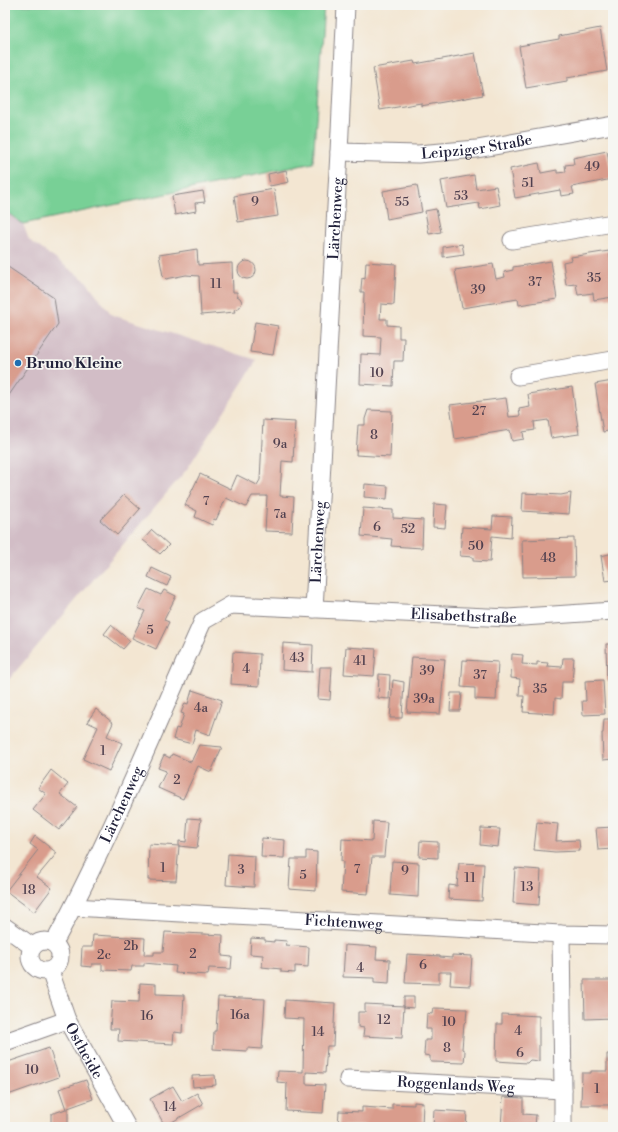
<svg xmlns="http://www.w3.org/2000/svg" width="618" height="1132" viewBox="0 0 618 1132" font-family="'Libre Bodoni',serif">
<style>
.industrial{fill:#d2bdc6}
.green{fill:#78d096;stroke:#4d7968}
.building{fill:#d99c8c}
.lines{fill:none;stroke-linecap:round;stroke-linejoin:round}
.street-casing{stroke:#8a8486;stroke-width:19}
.street{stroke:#fff;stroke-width:17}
.poi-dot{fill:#1f6fb2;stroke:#f6f6f2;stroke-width:1.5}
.labels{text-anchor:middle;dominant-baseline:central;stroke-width:3.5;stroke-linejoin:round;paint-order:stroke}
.number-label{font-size:13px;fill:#50404f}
.street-label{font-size:15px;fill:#22223b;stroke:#f6f6f2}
.poi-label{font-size:15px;font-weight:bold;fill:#22223b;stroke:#f6f6f2;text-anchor:start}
</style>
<rect width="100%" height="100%" fill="#f6f6f2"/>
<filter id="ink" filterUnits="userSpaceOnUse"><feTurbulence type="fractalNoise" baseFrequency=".025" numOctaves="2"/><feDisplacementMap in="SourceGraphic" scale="8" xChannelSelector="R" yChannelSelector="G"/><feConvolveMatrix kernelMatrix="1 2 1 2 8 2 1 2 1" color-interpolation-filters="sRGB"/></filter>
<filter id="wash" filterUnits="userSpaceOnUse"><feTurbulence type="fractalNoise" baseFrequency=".012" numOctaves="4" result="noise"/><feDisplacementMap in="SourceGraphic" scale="16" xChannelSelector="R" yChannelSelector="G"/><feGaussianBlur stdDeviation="0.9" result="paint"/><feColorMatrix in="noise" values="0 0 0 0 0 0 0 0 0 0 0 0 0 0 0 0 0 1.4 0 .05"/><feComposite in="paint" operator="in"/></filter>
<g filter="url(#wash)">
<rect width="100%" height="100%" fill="#f3e6d2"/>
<path class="industrial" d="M5,211L23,224L29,240L86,281L112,315L257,360L187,469L5,684Z"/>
<path class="green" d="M5,5H324L313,163L23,224L5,211Z"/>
<g id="blocks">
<g class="building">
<path d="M600,28L607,71L567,78V81L526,88L519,46L559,39V36Z"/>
<path d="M475,53L483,95L421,106V103L380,110L373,68L414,61L415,64Z"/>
<path d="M607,151L612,179L572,187L574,194L561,196L560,190L515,198L510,169L539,163L541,173L557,170V173L566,172L565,165L574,164L573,158Z"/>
<path d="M286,170L289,182L270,186L268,174Z"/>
<path d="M474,175L476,189L496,186L500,205L480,209L479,203L446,208L441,181Z"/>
<path d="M417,185L422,212L387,219L383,191Z"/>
<path d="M274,189L278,216L238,222L234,196Z"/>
<path d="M203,191L205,202L195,203L196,211L175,215L172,196Z"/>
<path d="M436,209L441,232L429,234L425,211Z"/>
<path d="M462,244L464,254L443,257V247Z"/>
<path d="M197,249L198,265L232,263L233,292H237V296L240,298L242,302L240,307L234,310L235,312L201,315L199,276L186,275L166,279L163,276L159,255Z"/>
<path d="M609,251L613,272V289L612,290L613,297L594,300L593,293L578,295L576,284L566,285L563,262L572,260L571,257Z"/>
<path d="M551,261L557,299L519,305L518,299L462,308L455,270L493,264L496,279L505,277L504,272L513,270V267Z"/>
<circle cx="247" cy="270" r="9"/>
<path d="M366,262L396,264L394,305L381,304L380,319H387V325L399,326V338H404L403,361H394L393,386L360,384L361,354L380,355L381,337L363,336L364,292H361V288L362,278L365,279Z"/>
<path d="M5,265L54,298L58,324L5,401Z"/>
<path d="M255,322L278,326L273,355L250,352Z"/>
<path d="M613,381V430L603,432L595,384Z"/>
<path d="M572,387L579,434L551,438L548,420L534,422L535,430L523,432L524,439L512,441L510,430L455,439L450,405L506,398L509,417L520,416L519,409L530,407L528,394Z"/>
<path d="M368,410L392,411L390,457L356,455L358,425H365V419Z"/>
<path d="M263,420L295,422L293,462L282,461L280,496L294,497L292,532L265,531L267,496H252L246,507L226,498L216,520L214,519L212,525L195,517L197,511L185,505L200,474L231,489L237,475L257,485L260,480Z"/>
<path d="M365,484L388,486L387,499L364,497Z"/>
<path d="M523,493L561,495L571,493L569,514L522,511Z"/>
<path d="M124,495L140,509L117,535L100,520Z"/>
<path d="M434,504L447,505L445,528L433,527Z"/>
<path d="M363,508L393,510V518L423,520L422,548L391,546L392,539L361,536Z"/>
<path d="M493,516L512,517L511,538L492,536L490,562L473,561V557L460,556L462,527L492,529Z"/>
<path d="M152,530L169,545L160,554L143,540Z"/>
<path d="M574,538L575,576L523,577L522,540Z"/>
<path d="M613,553V580L605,581L601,556Z"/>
<path d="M152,568L171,577L167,586L148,577Z"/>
<path d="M148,589L161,595L164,590L176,596L164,620L169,622L156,649L132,638L145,611L138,608Z"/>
<path d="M111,625L130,641L123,649L104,634Z"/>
<path d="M283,643L313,645L312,672L282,670Z"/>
<path d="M606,644H613V681H607Z"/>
<path d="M346,647L376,649L374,676L344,674Z"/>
<path d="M233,652L260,654L259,686L231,684Z"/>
<path d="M512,654L523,655L522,664L537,665V662L548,663L547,666L562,667L563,658H574L572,682H562L561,699L555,698L554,714L523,712L524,696H519L520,679L511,678Z"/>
<path d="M412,657L445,659L440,714L407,712Z"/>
<path d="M463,660L498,662L496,700L475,699V688L461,687Z"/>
<path d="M320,667H332L330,700L318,699Z"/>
<path d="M379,674L390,675L389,699L378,698Z"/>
<path d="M393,680L404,682L402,718H390Z"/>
<path d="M603,680L605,714L583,715L582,701H586L585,681Z"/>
<path d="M192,690L222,700L210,735L196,730L192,744L173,739L176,728L179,729L184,714L181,713L185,703L188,704Z"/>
<path d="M451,693H462L460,711H450Z"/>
<path d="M96,709L113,723L107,736L122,743L109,771L83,759L98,727L87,722Z"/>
<path d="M604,719H613V759L603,760L602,733H603Z"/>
<path d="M199,745L222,747L211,772L198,766L183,799L158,788L166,771L158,768L164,755L170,758L172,754L191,762Z"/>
<path d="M51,770L68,784L60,794L77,807L59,830L33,810L46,794L38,788Z"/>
<path d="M188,818L201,819L197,848L179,846V841L186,842Z"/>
<path d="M373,821L387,822L384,857H372L368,894L341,892L343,862L341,861L342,839L372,841Z"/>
<path d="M537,822L558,824L556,841L579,840L580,851L555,852L534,850Z"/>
<path d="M613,827V849L598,850L596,828Z"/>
<path d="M481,828L500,829L498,847L480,845Z"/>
<path d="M35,836L57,853L37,877L52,888L34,912L6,891L38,850L30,844Z"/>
<path d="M262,838L285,840L284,858L261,857Z"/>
<path d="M420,841L438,842V858L419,857Z"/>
<path d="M149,844L179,846L176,881L148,880Z"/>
<path d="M306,851L317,852L316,891L289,889L291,859H306Z"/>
<path d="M228,854L255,856L254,887L226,885Z"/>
<path d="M392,861L419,863L418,897L390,895Z"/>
<path d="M459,863L484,864L482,901L448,899L449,885L457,886Z"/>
<path d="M515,868L541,870L539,905L513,903Z"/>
<path d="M165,932L223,935L222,956L232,957L231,969L209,968L208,975L175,973L176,966L144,963V966H132L131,971L102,970V964H92V967L81,966L82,947H92L93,935L145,938L144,955H154V952H163Z"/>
<path d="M251,938L265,939V941L274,942V940L287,941L286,945L309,947L308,967L295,966V973L281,972V969L262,967L263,955L250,954Z"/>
<path d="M345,945L377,947L376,959L390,960L389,984L374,983V978L343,977Z"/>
<path d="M407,954L440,956V957L452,958V955L472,956L470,986L450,985L451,972H439V984L405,983Z"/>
<path d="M584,980H613V1018L585,1019Z"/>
<path d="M140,983L156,984V994L184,995L182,1033L174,1032L173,1044L118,1041L119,1029H110L112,1001L139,1002Z"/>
<path d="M218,997L265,999L262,1049L247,1048V1051L213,1049L214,1031H216Z"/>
<path d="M404,997H414V1008L404,1007Z"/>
<path d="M285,1000L335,1003L333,1046H327L325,1073L306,1072V1084L325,1085L323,1113L286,1111L287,1083L277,1082L278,1071L303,1072L304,1019L284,1018Z"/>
<path d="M365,1004L404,1006L402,1038L363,1036L364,1028L358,1027V1012H365Z"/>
<path d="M433,1008L467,1009L466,1021L464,1023L462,1049L465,1051L464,1063L432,1062L430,1061V1056L424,1055L425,1040H431V1029H426L427,1013L432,1014Z"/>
<path d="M502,1014L539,1016V1061L530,1060L527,1063L496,1061L497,1024H502Z"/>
<path d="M49,1048L59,1077L5,1096V1063Z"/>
<path d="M607,1054H613V1105H581L582,1073H591V1071H607Z"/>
<path d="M215,1075L216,1085L193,1087L192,1076Z"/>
<path d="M86,1080L93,1099L68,1108V1127H51V1114L66,1109L59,1089Z"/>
<path d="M173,1086L182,1101L197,1093L203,1104L165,1126L150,1099Z"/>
<path d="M503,1097L523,1098V1114L536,1115L535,1127H501Z"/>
<path d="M414,1102L423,1103L422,1126H338L339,1111L362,1112V1107L392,1109V1104L414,1105Z"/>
<path d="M434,1110L467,1112L466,1127H433Z"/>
</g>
</g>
</g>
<g filter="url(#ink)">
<use href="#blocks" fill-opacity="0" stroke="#8a8486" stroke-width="1"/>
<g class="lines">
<defs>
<g id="street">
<path id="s1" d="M339,152L418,154L477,149L613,125"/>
<path d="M512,240L613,223"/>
<path d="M518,376L613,360"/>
<path id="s2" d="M314,609L339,152L346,5"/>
<path id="s3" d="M73,907L561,934L613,935"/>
<path d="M5,927L33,947"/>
<circle cx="45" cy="956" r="15"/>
<path id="s4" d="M54,943C110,839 155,728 203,621L231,605L508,618L613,611"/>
<path id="s5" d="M50,971L67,1020L127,1127"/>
<path d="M5,1042L67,1020"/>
<path id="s6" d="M348,1079L563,1090L561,934"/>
<path d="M563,1127V1090"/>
</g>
</defs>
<use href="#street" class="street-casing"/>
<use href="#street" class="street"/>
</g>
</g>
<circle class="poi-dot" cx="18" cy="363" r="4"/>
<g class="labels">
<g class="number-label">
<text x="592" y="167">49</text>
<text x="528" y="183">51</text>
<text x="461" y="196">53</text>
<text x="255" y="202">9</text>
<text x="402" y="202">55</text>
<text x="594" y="278">35</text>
<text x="535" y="282">37</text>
<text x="216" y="284">11</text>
<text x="478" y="290">39</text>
<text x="377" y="373">10</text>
<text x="479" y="411">27</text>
<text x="374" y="435">8</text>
<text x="280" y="444">9a</text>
<text x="206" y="501">7</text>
<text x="280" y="514">7a</text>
<text x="377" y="527">6</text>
<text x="408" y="529">52</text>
<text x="476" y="546">50</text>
<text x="548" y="558">48</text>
<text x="150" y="630">5</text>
<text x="297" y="658">43</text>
<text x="360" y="661">41</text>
<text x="246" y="669">4</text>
<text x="427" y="671">39</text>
<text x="480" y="675">37</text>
<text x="540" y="689">35</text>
<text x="424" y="699">39a</text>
<text x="201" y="708">4a</text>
<text x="103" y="751">1</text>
<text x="177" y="780">2</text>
<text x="163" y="868">1</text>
<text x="357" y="869">7</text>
<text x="241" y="870">3</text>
<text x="405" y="871">9</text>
<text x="303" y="875">5</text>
<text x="470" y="878">11</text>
<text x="527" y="887">13</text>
<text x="29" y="890">18</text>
<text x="131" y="946">2b</text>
<text x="193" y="954">2</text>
<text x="104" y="955">2c</text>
<text x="423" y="965">6</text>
<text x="360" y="968">4</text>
<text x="240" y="1015">16a</text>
<text x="147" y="1016">16</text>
<text x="384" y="1020">12</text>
<text x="449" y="1022">10</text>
<text x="518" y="1031">4</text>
<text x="318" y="1032">14</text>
<text x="447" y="1048">8</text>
<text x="520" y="1053">6</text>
<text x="32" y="1070">10</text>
<text x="597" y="1089">1</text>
<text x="170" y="1107">14</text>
</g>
<g class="street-label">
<text stroke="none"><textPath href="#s1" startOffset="138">Leipziger Straße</textPath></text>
<text stroke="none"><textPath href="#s2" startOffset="391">Lärchenweg</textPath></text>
<text stroke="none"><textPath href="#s2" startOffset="67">Lärchenweg</textPath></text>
<text stroke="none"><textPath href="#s4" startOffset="620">Elisabethstraße</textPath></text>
<text stroke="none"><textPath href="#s4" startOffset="154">Lärchenweg</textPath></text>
<text stroke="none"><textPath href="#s3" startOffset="271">Fichtenweg</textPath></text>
<text stroke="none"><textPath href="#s5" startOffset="87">Ostheide</textPath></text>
<text stroke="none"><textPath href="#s6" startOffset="108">Roggenlands Weg</textPath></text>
</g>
<g class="poi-label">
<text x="26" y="363">Bruno Kleine</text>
</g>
</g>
<rect width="618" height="1132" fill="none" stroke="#f6f6f2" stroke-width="20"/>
</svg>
